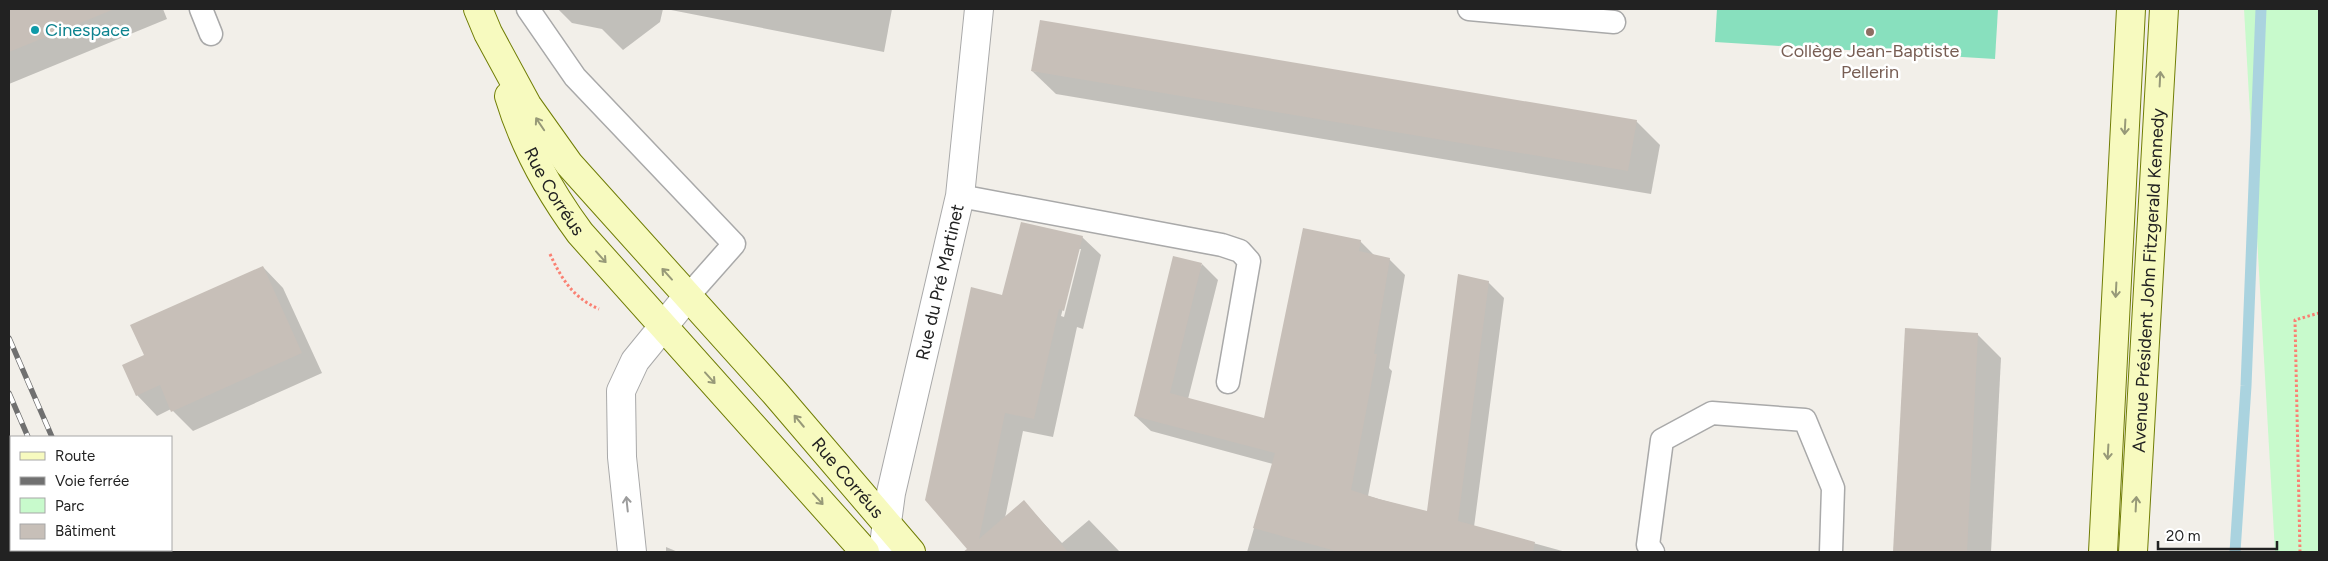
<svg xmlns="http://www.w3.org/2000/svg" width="2328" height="561" viewBox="0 0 2328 561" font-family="Figtree,sans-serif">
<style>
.park{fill:#c8facc}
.pitch{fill:#88e0be}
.shadow{fill:#0003;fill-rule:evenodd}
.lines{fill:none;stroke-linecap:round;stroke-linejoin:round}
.stream{stroke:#aad3df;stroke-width:11}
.building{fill:#c7bfb8}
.lane-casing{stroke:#a9a9a9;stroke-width:25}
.street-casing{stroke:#a9a9a9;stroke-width:30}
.secondary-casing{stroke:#707d05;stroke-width:30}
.path{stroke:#fa8072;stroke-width:3;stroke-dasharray:2.5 2.5;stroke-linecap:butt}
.lane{stroke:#fff;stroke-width:22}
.street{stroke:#fff;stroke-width:28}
.secondary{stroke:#f7fabf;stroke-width:28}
.rail-casing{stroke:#707070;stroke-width:5.5}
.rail{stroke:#fff;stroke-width:4;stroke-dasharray:11;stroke-linecap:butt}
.oneway{stroke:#979978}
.oneway2{stroke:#9c9c9c}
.culture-dot{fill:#0f9aa8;stroke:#fff;stroke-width:2}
.education-dot{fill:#8d6e63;stroke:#fff;stroke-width:2}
.labels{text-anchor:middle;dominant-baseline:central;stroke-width:5;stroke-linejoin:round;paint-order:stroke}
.culture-label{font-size:18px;fill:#0d838f;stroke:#fff;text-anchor:start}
.education-label{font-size:18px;fill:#785e54;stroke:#fff}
.street-label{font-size:18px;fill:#222;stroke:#fff}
</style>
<rect width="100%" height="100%" fill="#f2efe9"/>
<path class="park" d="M2244,9H2319V552H2275Z"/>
<path class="pitch" d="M1717,9H1998L1995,59L1715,42Z"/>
<g class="shadow">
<path d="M9,9H163L167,19L9,84Z"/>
<path d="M558,9H663L660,22L623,50L602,29L572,23Z"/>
<path d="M666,9H892L884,52Z"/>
<path d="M1032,71L1636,121L1660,145L1651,194L1056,94Z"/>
<path d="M1082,237L1101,255L1083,329L1077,327L1053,437L1023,431L1005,518L1024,502L1062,543L1089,520L1120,552H972L926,500L1003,297ZM1078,249H1081L1064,317L1061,316Z"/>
<path d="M1360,241L1375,256L1389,259L1405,275L1389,368L1392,371L1368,496L1428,513L1488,282L1504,298L1474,527L1566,552H1247L1273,464L1151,431L1135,416L1202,264L1218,280L1188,399L1265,420Z"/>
<path d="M263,267L283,288L322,373L193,431L171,409L157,416L137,395L146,356Z"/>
<path d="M1906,329L1977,334L2001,358L1991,552H1894Z"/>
<path d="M666,547L678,552H666Z"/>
</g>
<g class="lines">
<path class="stream" d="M2235,552L2246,386L2261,9"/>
</g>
<g class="building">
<path d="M9,9H112V10L9,52Z"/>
<path d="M1040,20L1637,120L1628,171L1031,71Z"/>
<path d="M1021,222L1083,236L1064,311L1059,309L1034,419L1005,413L979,539L1024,500L1068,552H963L967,549L925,500L971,287L1002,295Z"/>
<path d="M1303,228L1361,240L1359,251L1390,258L1374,354H1377L1351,490L1379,499L1427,511L1458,274L1489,281L1458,521L1535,542L1533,552H1339L1253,528L1275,453L1134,416L1173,256L1202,263L1170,393L1264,418Z"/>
<path d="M263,266L302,353L171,412L160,385L136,396L122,365L144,355L130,325Z"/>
<path d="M1905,328L1978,333L1967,552H1893Z"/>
</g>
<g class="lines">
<defs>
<g id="lane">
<path d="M201,9L211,34"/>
<path d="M528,9L575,77L734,244L688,296"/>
<path d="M1469,9L1614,22"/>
<path d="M960,196L1222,245L1240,251L1249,261L1228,382"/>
<path d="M1653,552L1648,545L1662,440L1712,413L1805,420L1833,488L1831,552"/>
</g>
<g id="street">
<path d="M632,552L622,457L621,391L635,361L688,296"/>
<path id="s1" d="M883,552L891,493L960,196L979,9"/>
</g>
<g id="secondary">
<path id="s2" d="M478,9L488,33L527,105L569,164L775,393L911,552"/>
<path id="s3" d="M509,96C524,146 549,191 580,233L865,552"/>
<path d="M2103,552L2131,9"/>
<path id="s4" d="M2133,552L2164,9"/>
</g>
</defs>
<use href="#lane" class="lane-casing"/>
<use href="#street" class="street-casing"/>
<use href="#secondary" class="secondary-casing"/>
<g class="path">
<path d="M550,254C561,278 573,298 599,309"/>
<path d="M9,552H10"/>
<path d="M2300,552L2295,320L2319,313"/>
</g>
<use href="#lane" class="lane"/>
<use href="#street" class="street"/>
<use href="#secondary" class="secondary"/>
<defs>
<g id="rail">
<path d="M9,338L52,437"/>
<path d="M9,393L28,437"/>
<path d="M78,550L79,552"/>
<path d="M101,550L102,552"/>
</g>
</defs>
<use href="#rail" class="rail-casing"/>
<use href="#rail" class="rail"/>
</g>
<defs><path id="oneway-shaft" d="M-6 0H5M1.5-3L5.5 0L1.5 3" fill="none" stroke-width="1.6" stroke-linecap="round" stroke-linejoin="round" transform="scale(1.25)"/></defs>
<g class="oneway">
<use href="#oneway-shaft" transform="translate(2160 79) rotate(-87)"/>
<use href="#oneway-shaft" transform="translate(540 124) rotate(-124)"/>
<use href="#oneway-shaft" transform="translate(2125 127) rotate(93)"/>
<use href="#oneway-shaft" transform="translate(601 257) rotate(48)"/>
<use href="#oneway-shaft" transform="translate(667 274) rotate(-132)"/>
<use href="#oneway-shaft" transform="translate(2116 290) rotate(93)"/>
<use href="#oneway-shaft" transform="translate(710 378) rotate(48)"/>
<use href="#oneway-shaft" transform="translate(799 421) rotate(-130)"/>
<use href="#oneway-shaft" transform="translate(2108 452) rotate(93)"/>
<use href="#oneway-shaft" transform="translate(818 499) rotate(48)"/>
<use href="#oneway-shaft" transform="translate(2136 504) rotate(-87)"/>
</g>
<use class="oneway2" href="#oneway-shaft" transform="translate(627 504) rotate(-96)"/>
<circle class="culture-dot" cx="35" cy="30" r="5"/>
<circle class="education-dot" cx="1870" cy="32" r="5"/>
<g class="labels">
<g class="culture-label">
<text x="45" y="30">Cinespace</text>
</g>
<g class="education-label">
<text x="1870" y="51">Collège Jean-Baptiste<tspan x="1870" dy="21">Pellerin</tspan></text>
</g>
<g class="street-label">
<text stroke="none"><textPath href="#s3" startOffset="106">Rue Corréus</textPath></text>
<text stroke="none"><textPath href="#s4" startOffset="272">Avenue Président John Fitzgerald Kennedy</textPath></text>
<text stroke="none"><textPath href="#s1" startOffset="276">Rue du Pré Martinet</textPath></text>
<text stroke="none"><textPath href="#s2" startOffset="600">Rue Corréus</textPath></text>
</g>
</g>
<rect width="2328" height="561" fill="none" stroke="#222222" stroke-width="20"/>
<rect x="10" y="436" width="162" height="115" fill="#ffffff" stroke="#a7a7a7"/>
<rect x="20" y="452" width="25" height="8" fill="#f7fabf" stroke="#a7a7a7"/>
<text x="55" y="461" font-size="15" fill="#222222">Route</text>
<rect x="20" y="477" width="25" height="8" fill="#707070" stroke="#a7a7a7"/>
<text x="55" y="486" font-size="15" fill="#222222">Voie ferrée</text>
<rect x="20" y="498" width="25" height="15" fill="#c8facc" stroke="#a7a7a7"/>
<text x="55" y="511" font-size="15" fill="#222222">Parc</text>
<rect x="20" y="524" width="25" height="15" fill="#c7bfb8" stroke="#a7a7a7"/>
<text x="55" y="536" font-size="15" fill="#222222">Bâtiment</text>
<path d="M2158 541v8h119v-8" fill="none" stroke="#222222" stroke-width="2.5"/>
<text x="2166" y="541" font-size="15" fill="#222222" stroke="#ffffff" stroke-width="4" paint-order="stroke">20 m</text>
</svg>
